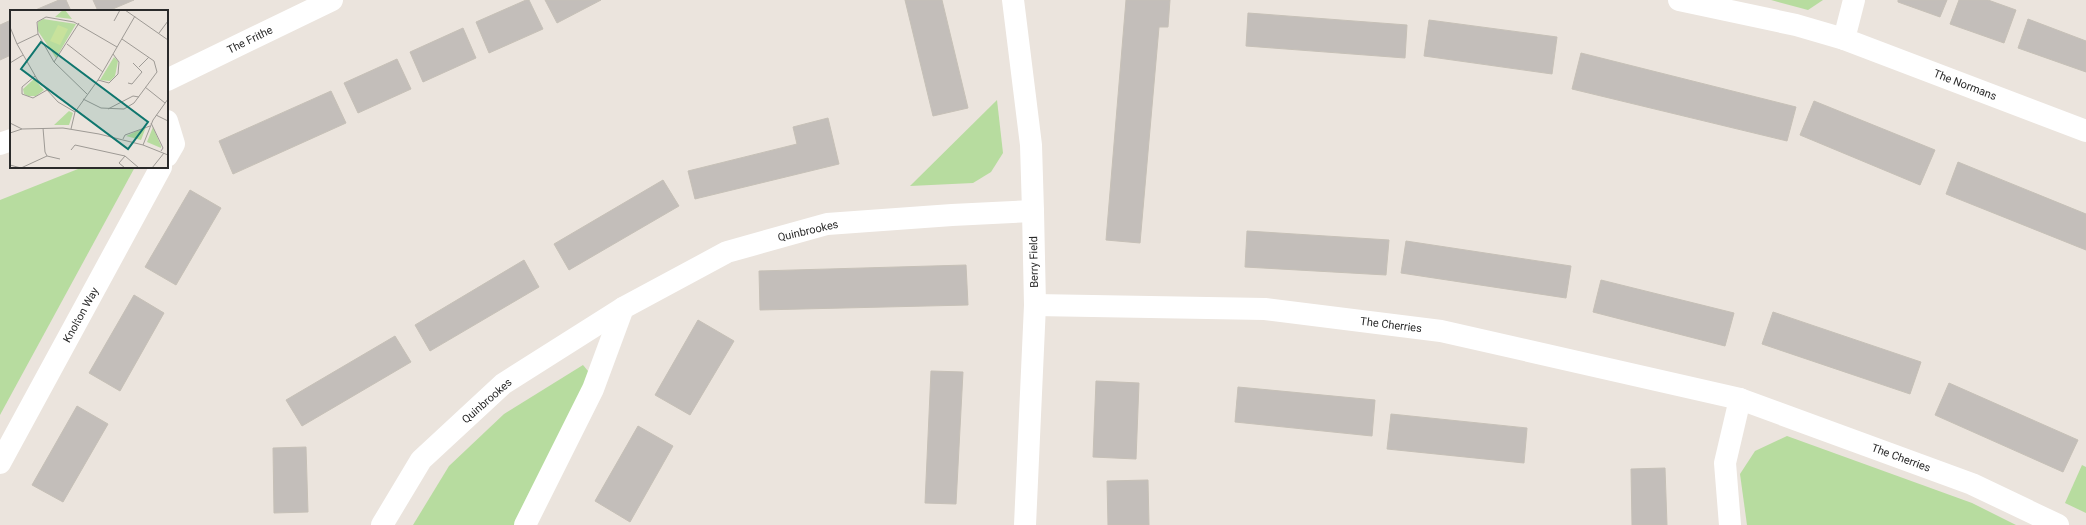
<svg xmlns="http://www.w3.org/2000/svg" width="2086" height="525" viewBox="0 0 2086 525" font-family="Roboto,sans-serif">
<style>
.green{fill:#b7dc9f}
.building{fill:#c3beba;stroke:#c6c0b7}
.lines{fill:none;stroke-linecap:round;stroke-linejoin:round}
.street{stroke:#fff;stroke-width:22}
.labels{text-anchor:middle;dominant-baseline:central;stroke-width:3;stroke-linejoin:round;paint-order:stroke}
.street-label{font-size:11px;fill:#2a2a2a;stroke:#fff}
.inset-road{fill:none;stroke:#9e9a95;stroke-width:1}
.view{fill:#0f766e;fill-opacity:0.15;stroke:#0f766e;stroke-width:2}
.inset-edge{fill:none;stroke:#2a2a2a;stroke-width:2}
</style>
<rect width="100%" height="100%" fill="#ebe4dd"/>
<g class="green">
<path d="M1771,0H1823L1808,10Z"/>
<path d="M997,100L1003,153L991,172L973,183L910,186Z"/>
<path d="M83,167H135L0,415V200Z"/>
<path d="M583,365L593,377L519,525H413L449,466L504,414Z"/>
<path d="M1787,436L1972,503L2016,525H1747L1740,474L1755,451Z"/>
<path d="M2082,465L2086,467V513L2065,503Z"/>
</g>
<g class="building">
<path d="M59,0H66L71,11H33Z"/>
<path d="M93,0H134L108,11H98Z"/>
<path d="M526,0H529L543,29L489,53L476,22Z"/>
<path d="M545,0H601L557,23Z"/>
<path d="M905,0H942L968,108L933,116Z"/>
<path d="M1126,0H1170L1168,27H1159L1140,243L1106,240Z"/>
<path d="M1898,0H1947L1940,17L1898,2Z"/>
<path d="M1959,0H1988L2016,10L2004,43L1950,24Z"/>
<path d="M1248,13L1407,25L1405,58L1246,46Z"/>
<path d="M2028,19L2086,41V72L2018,48Z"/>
<path d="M11,20V55L0,60V25Z"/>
<path d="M1429,20L1557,37L1552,74L1424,56Z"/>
<path d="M463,28L476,58L423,82L410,52Z"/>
<path d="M1581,53L1796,107L1787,141L1572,89Z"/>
<path d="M397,59L411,89L358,113L344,83Z"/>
<path d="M331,91L346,123L233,174L219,141Z"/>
<path d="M1814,101L1935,150L1920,185L1800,135Z"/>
<path d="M828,118L839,164L695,199L688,171L797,144L793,127Z"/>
<path d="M1958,162L2086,214V250L1946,194Z"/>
<path d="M663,180L679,206L569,270L554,244Z"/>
<path d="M190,190L221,208L176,285L145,267Z"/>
<path d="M1247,231L1389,240L1386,275L1245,267Z"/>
<path d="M1406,241L1571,266L1566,298L1401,273Z"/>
<path d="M524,260L539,287L430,351L415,325Z"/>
<path d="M966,265L968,305L760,310L759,271Z"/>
<path d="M1601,280L1734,313L1725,346L1593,312Z"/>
<path d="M134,295L164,313L120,391L89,373Z"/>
<path d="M1773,312L1921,362L1910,394L1762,344Z"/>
<path d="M698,320L734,341L690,415L655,395Z"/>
<path d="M395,336L411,362L302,426L286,400Z"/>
<path d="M931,371L963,372L956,504L925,503Z"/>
<path d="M1096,381L1139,383L1136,459L1093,457Z"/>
<path d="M1949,383L2078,440L2063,472L1935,415Z"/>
<path d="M1238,387L1375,400L1372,436L1235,422Z"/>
<path d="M77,406L108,424L63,502L32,485Z"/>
<path d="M1391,414L1527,428L1524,463L1387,449Z"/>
<path d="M638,426L673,446L630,522L595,501Z"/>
<path d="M306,447L308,512L274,513L273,448Z"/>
<path d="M1665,468L1667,525H1632L1631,469Z"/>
<path d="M1148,480L1149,525H1108L1107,481Z"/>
</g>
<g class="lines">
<g class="street">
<path d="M1013,0L1031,145L1033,211L1035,305L1025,525"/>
<path d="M1679,0L1796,25L1844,39L2086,131"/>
<path d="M1844,39L1854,0"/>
<path d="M167,80L332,0"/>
<path d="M167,121L174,144L167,156"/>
<path d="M0,144L11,140"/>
<path d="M1035,305L1265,309L1441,331L1740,399L1972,484L2058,525"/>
<path d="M0,463L161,167"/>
<path d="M382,525L421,460L503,384L623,308L727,252L827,224L952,215L1033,211"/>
<path d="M525,525L593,389L623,308"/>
<path d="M1730,525L1725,463L1740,399"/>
</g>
</g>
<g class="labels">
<g class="street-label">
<text transform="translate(250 40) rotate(-26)">The Frithe</text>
<text transform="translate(1965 85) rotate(21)">The Normans</text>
<text transform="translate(808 231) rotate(-13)">Quinbrookes</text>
<text transform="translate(1034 262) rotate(-91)">Berry Field</text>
<text transform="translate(81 315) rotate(-61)">Knolton Way</text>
<text transform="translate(1391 325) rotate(7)">The Cherries</text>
<text transform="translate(487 401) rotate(-41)">Quinbrookes</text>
<text transform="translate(1901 458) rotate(20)">The Cherries</text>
</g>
</g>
<g transform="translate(10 10)">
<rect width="158" height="158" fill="#ebe4dd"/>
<path d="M55,0L62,9L45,7L53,0ZM33,9L66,14L46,48L28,21V12ZM104,47L108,51L105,66L100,71L90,70ZM24,69L34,80L26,86H18L14,84L13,79ZM59,101L63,103L59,115H44ZM136,117L131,130L116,126ZM143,117L151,136V138L137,132Z" fill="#b7dc9f"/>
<path d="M48,15L58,19L50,35L40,31Z" fill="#c8e29c"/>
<path class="inset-road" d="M115,0L158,30M104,11L110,0M0,17L7,34L27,69L48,92L65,102M149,23L158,11M7,34L28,24M57,34L93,62M44,52L69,13M0,53L13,45M129,57L139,47M25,66L12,77V84L23,88L37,80M88,70L99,73L108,64L109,52L103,44M118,73L122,74L132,62L123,53M135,77L155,93M77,84L44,52L28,24L27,12L36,7L64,12L107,37M73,89L91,98L114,99L124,93L147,62L144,51L112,29M98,99L123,86L129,87M146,105L158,111M0,113L12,119L53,118L89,124L133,135L158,145M141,113L153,138L151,141M33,118L35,142L37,146L50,149M61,119L65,102L88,70L125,6M0,123L12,119M113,129L115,125L140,116M133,135L143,110L158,89M61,140L65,135L115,146L129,158M115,146L109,153L115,158M0,155L11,158L37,146M142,158L154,143"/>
<path class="view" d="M31,32L138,112L118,139L11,59Z"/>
<rect width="158" height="158" class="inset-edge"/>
</g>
</svg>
